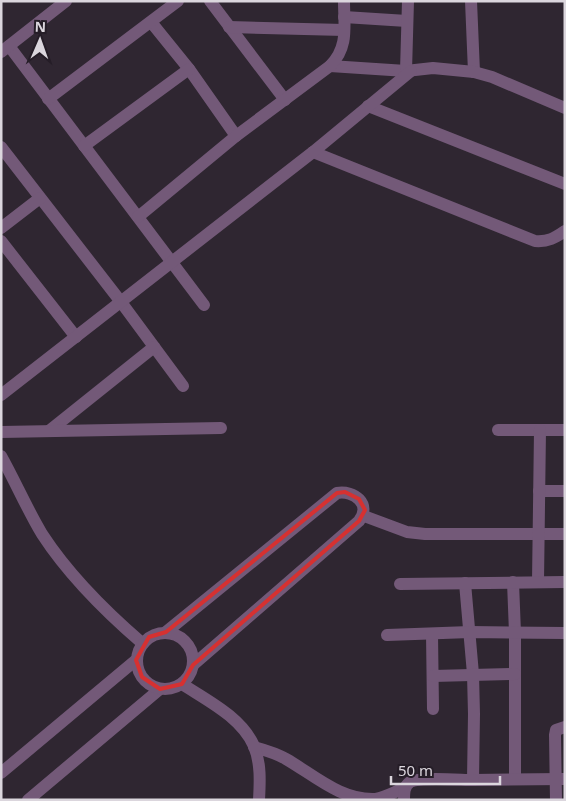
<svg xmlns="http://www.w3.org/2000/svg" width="566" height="801" viewBox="0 0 566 801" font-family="'Noto Sans',sans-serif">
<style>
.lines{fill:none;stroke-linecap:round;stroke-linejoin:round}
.minor{stroke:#735978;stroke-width:12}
.tertiary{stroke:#735978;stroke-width:12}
.marked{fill:none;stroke:#d63131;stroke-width:4;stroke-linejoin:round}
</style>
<rect width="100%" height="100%" fill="#2f2631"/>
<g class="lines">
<g class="minor">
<path d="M210,1L285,100"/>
<path d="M471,1L474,72"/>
<path d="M344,17L407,21"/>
<path d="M151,22L189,69L236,136"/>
<path d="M229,27L344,30"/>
<path d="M9,46L204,305"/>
<path d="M330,66L406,71L433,68L474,72L492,77L565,108"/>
<path d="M406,71L408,1"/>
<path d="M48,99L178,1"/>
<path d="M368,106L565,184"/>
<path d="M84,146L189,69"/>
<path d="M1,147L121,302L183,386"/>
<path d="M313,152L535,241C548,242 555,238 565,231"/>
<path d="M138,217L236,136L330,66C349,47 344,26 344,1"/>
<path d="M1,228L40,198"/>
<path d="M1,241L76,337"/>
<path d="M1,395L313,152L411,71"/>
<path d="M498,430H565"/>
<path d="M49,431L154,347"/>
<path d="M1,432L221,428"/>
<path d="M539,491H565"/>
<path d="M364,516L407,532L425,534H565"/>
<path d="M513,582L515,633V779"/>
<path d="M538,582L540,430"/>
<path d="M465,583L473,674L474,714L473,780L565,779"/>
<path d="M400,584L565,582"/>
<path d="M166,632L337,493C354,490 372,504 359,521L193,665"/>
<path d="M432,634L433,709"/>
<path d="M387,635L470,632L565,633"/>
<path d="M433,676L515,674"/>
<path d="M254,747C265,750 276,753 286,759C314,775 341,801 376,799C386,797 396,791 405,788"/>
<path d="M1,773L136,660"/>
<path d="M28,800L160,689"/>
<path d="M404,800C404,793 404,786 410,782C418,777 461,780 473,780"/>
<path d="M556,800L555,735L556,730L565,727"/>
</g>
<g class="tertiary">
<path d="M1,52L66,1"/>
<path d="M1,456C15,481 27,509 42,534C68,574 106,612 142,643"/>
<circle cx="165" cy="661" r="28"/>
<path d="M182,684C208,701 241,717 254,746C261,763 260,782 259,800"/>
</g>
</g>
<path class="marked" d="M345,492L359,499L365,510L359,521L193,665L182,684L160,689L142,677L136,660L149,637L166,632L337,493Z"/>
<rect width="566" height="801" fill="none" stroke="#dbd6dd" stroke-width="5"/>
<g transform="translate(40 40) rotate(2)" stroke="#251d27" stroke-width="4" paint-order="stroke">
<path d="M0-4L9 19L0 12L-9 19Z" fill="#dbd6dd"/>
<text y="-8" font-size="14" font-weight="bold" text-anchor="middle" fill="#dbd6dd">N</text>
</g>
<path d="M391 776v8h109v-8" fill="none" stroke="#dbd6dd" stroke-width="2.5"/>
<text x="398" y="776" font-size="15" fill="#dbd6dd" stroke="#251d27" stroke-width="4" paint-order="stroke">50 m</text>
</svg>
